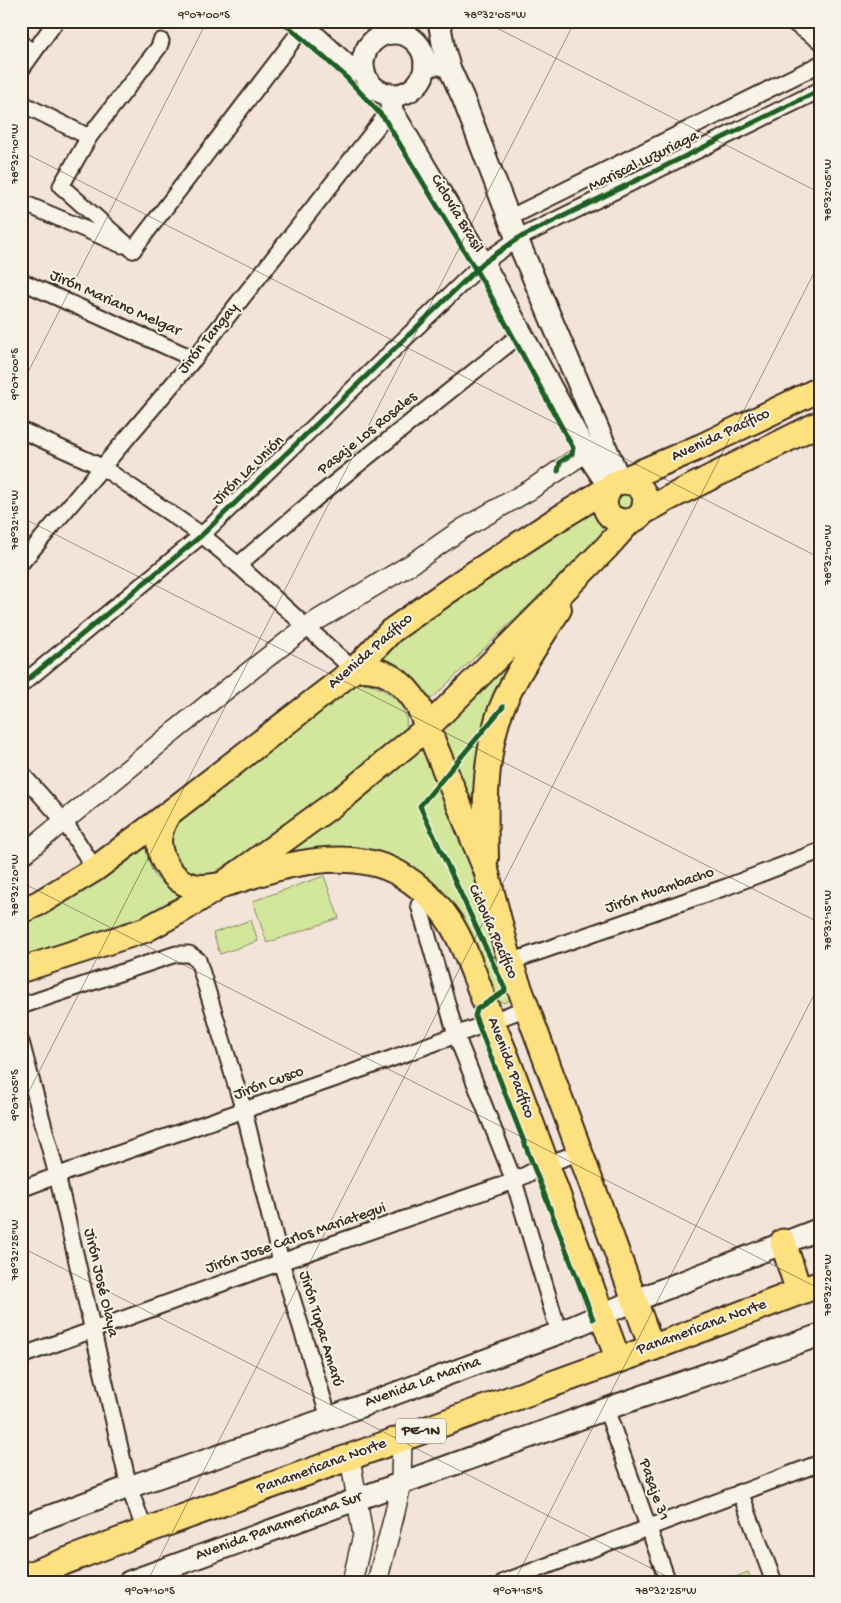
<svg xmlns="http://www.w3.org/2000/svg" width="841" height="1603" viewBox="0 0 841 1603" font-family="'Gochi Hand',sans-serif">
<style>
.green{fill:#d2e79b;stroke:#86885c}
.lines{fill:none;stroke-linecap:round;stroke-linejoin:round}
.minor-casing{stroke:#3b2a1e;stroke-width:19}
.tertiary-casing{stroke:#3b2a1e;stroke-width:22}
.secondary-casing{stroke:#3b2a1e;stroke-width:25}
.primary-casing{stroke:#3b2a1e;stroke-width:28}
.trunk-casing{stroke:#3b2a1e;stroke-width:29}
.minor{stroke:#f7f3e8;stroke-width:15}
.tertiary{stroke:#f7f3e8;stroke-width:19}
.secondary{stroke:#f7f3e8;stroke-width:21}
.primary{stroke:#fde080;stroke-width:24}
.trunk{stroke:#fde080;stroke-width:25}
.cycleway-casing{stroke:#f7f3e8;stroke-width:8}
.cycleway{stroke:#1b5e20;stroke-width:5}
.ticks{fill:none;stroke:#3b2a1e;stroke-width:1;stroke-opacity:0.45}
.labels{text-anchor:middle;dominant-baseline:central;stroke-width:4;stroke-linejoin:round;paint-order:stroke}
.shield{fill:#f7f3e8;stroke:#73665b;stroke-width:1}
.shield-label{font-size:15px;font-weight:bold;fill:#3b2a1e}
.street-label{font-size:16px;fill:#3b2a1e;stroke:#f7f3e8}
.neatline{fill:none;stroke:#3b2a1e;stroke-width:2}
.ticks-label{font-size:12px;text-anchor:middle;fill:#3b2a1e}
</style>
<rect width="100%" height="100%" fill="#f3e4da"/>
<filter id="ink" filterUnits="userSpaceOnUse"><feTurbulence type="fractalNoise" baseFrequency=".02" numOctaves="2"/><feDisplacementMap in="SourceGraphic" scale="10" xChannelSelector="R" yChannelSelector="G"/><feConvolveMatrix kernelMatrix="1 2 1 2 8 2 1 2 1" color-interpolation-filters="sRGB"/></filter>
<g filter="url(#ink)">
<g class="green">
<circle cx="625" cy="501" r="8"/>
<path d="M592,511C602,518 605,526 600,537L424,706L365,659L455,589Z"/>
<path d="M525,646L480,839L437,730Z"/>
<path d="M366,683C386,688 410,705 406,728L360,770L322,801L212,874C187,878 182,871 168,851L172,824L353,684Z"/>
<path d="M427,739L514,980C513,990 515,999 504,1003L497,1000L492,994L415,874L274,861L360,801L393,772L424,741Z"/>
<path d="M149,841C145,869 156,886 184,893L141,919L91,938L21,960V924L34,919L96,880Z"/>
<path d="M324,876L339,918L267,943L253,901Z"/>
<path d="M251,920L258,941L220,954L213,933Z"/>
<path d="M748,1572L752,1582H722Z"/>
</g>
<g class="lines">
<defs>
<g id="minor">
<path d="M791,21L820,41"/>
<path d="M21,43L33,53"/>
<path d="M21,70L56,21"/>
<path d="M21,103L89,137"/>
<path d="M21,202L122,245"/>
<path d="M509,218L820,64"/>
<path d="M133,250L304,26"/>
<path d="M133,250L61,186L89,137L159,47L161,41"/>
<path d="M21,281L194,359"/>
<path d="M21,430L102,467L202,535L238,565L354,670"/>
<path d="M21,563L194,359L384,118L392,111"/>
<path d="M238,565L316,498L522,333"/>
<path d="M21,685L202,535L483,263L517,239L820,90"/>
<path d="M21,773L64,821L95,869"/>
<path d="M419,905L456,1035L514,1181L559,1333"/>
<path d="M510,962L726,887L820,851"/>
<path d="M21,1006L176,954H189L198,960L244,1111L281,1262L329,1418"/>
<path d="M21,1042L57,1175L129,1487L145,1531"/>
<path d="M21,1189C189,1126 360,1074 526,1008"/>
<path d="M21,1356L281,1262L514,1181L547,1164L581,1152"/>
<path d="M606,1409L668,1582"/>
<path d="M740,1492L774,1582"/>
<path d="M504,1582L820,1463"/>
</g>
<g id="tertiary">
<path d="M21,856L213,700L306,627L413,563L462,529L530,490L586,452"/>
<path d="M350,1458L363,1535L352,1582"/>
<path d="M377,1582L395,1512L401,1484L402,1438"/>
</g>
<g id="secondary">
<path d="M298,21L347,66L354,69L364,71"/>
<path d="M439,21L444,49L449,67"/>
<circle cx="394" cy="64" r="31"/>
<path d="M425,64H441L449,67L463,98L517,239L620,481"/>
<path d="M390,94L392,111L467,238L483,263L586,452L610,488"/>
<path d="M21,1527L129,1487L329,1418L559,1333L636,1300L820,1229"/>
<path d="M129,1582L606,1409L820,1335"/>
</g>
<g id="primary">
<path d="M610,488C588,523 644,535 645,502C646,493 641,488 634,483L620,481"/>
<path d="M642,513L671,497L820,423"/>
<path d="M354,670C382,665 404,682 418,705L486,870L510,962L652,1348"/>
<path d="M168,814C163,823 159,832 159,842C160,861 174,882 193,886C213,890 235,881 255,875C298,861 356,850 398,873C419,885 437,902 450,922C462,941 470,963 478,984C487,1009 497,1034 507,1058C545,1158 581,1259 618,1359"/>
<path d="M486,858C485,811 484,764 498,718C510,681 539,642 559,609"/>
<path d="M21,911L39,903L95,869L168,814L354,670L391,631L464,580L553,522L620,481L702,446L820,389"/>
<path d="M21,970L145,930L182,910L222,885L346,795L427,728L606,548L630,521"/>
</g>
<g id="trunk">
<path d="M783,1242L799,1292"/>
<path d="M21,1578L145,1531L652,1348L820,1284"/>
</g>
</defs>
<use href="#minor" class="minor-casing"/>
<use href="#tertiary" class="tertiary-casing"/>
<use href="#secondary" class="secondary-casing"/>
<use href="#primary" class="primary-casing"/>
<use href="#trunk" class="trunk-casing"/>
<use href="#minor" class="minor"/>
<use href="#tertiary" class="tertiary"/>
<use href="#secondary" class="secondary"/>
<use href="#primary" class="primary"/>
<use href="#trunk" class="trunk"/>
<defs>
<g id="cycleway">
<path d="M282,21L344,75L384,118L486,287L573,448L572,454L560,462L558,471"/>
<path d="M21,685L202,535L483,263L517,239L820,90"/>
<path d="M503,707L420,806L505,989V991L477,1009L475,1016L593,1319"/>
</g>
</defs>
<use href="#cycleway" class="cycleway-casing"/>
<use href="#cycleway" class="cycleway"/>
</g>
</g>
<path class="ticks" d="M483,21L820,193M21,151L820,558M21,386L207,21M21,517L820,923M21,882L820,1289M21,1107L575,21M21,1247L678,1582M147,1582L820,261M514,1582L820,983"/>
<g class="labels">
<rect class="shield" x="396" y="1418.5" width="50" height="25" rx="4"/>
<g class="shield-label">
<text x="421" y="1431">PE-1N</text>
</g>
<g class="street-label">
<text transform="translate(644 162) rotate(-26)">Mariscal Luzuriaga</text>
<text transform="translate(456 214) rotate(59)">Ciclovía Brasil</text>
<text transform="translate(115 304) rotate(24)">Jirón Mariano Melgar</text>
<text transform="translate(209 339) rotate(-51)">Jirón Tangay</text>
<text transform="translate(368 434) rotate(-39)">Pasaje Los Rosales</text>
<text transform="translate(721 436) rotate(-25)">Avenida Pacífico</text>
<text transform="translate(249 471) rotate(-44)">Jirón La Unión</text>
<text transform="translate(371 652) rotate(-41)">Avenida Pacífico</text>
<text transform="translate(660 891) rotate(-19)">Jirón Huambacho</text>
<text transform="translate(492 932) rotate(66)">Ciclovía Pacífico</text>
<text transform="translate(510 1068) rotate(69)">Avenida Pacífico</text>
<text transform="translate(269 1084) rotate(-20)">Jirón Cusco</text>
<text transform="translate(296 1239) rotate(-19)">Jirón Jose Carlos Mariategui</text>
<text transform="translate(100 1283) rotate(77)">Jirón José Olaya</text>
<text transform="translate(702 1328) rotate(-20)">Panamericana Norte</text>
<text transform="translate(320 1329) rotate(73)">Jirón Tupac Amarú</text>
<text transform="translate(423 1383) rotate(-20)">Avenida La Marina</text>
<text transform="translate(322 1467) rotate(-20)">Panamericana Norte</text>
<text transform="translate(653 1490) rotate(71)">Pasaje 31</text>
<text transform="translate(279 1527) rotate(-20)">Avenida Panamericana Sur</text>
</g>
</g>
<rect width="841" height="1603" fill="none" stroke="#f7f3e8" stroke-width="55"/>
<rect x="28" y="28" width="786" height="1548" class="neatline"/>
<g class="ticks-label">
<text x="204" y="18">9°07'00"S</text>
<text x="495" y="18">78°32'05"W</text>
<text transform="translate(14 154) rotate(-90)" y="4">78°32'10"W</text>
<text transform="translate(827 190) rotate(-90)" y="4">78°32'05"W</text>
<text transform="translate(14 374) rotate(-90)" y="4">9°07'00"S</text>
<text transform="translate(14 520) rotate(-90)" y="4">78°32'15"W</text>
<text transform="translate(827 555) rotate(-90)" y="4">78°32'10"W</text>
<text transform="translate(14 885) rotate(-90)" y="4">78°32'20"W</text>
<text transform="translate(827 920) rotate(-90)" y="4">78°32'15"W</text>
<text transform="translate(14 1095) rotate(-90)" y="4">9°07'05"S</text>
<text transform="translate(14 1250) rotate(-90)" y="4">78°32'25"W</text>
<text transform="translate(827 1285) rotate(-90)" y="4">78°32'20"W</text>
<text x="150" y="1594">9°07'10"S</text>
<text x="518" y="1594">9°07'15"S</text>
<text x="666" y="1594">78°32'25"W</text>
</g>
</svg>
